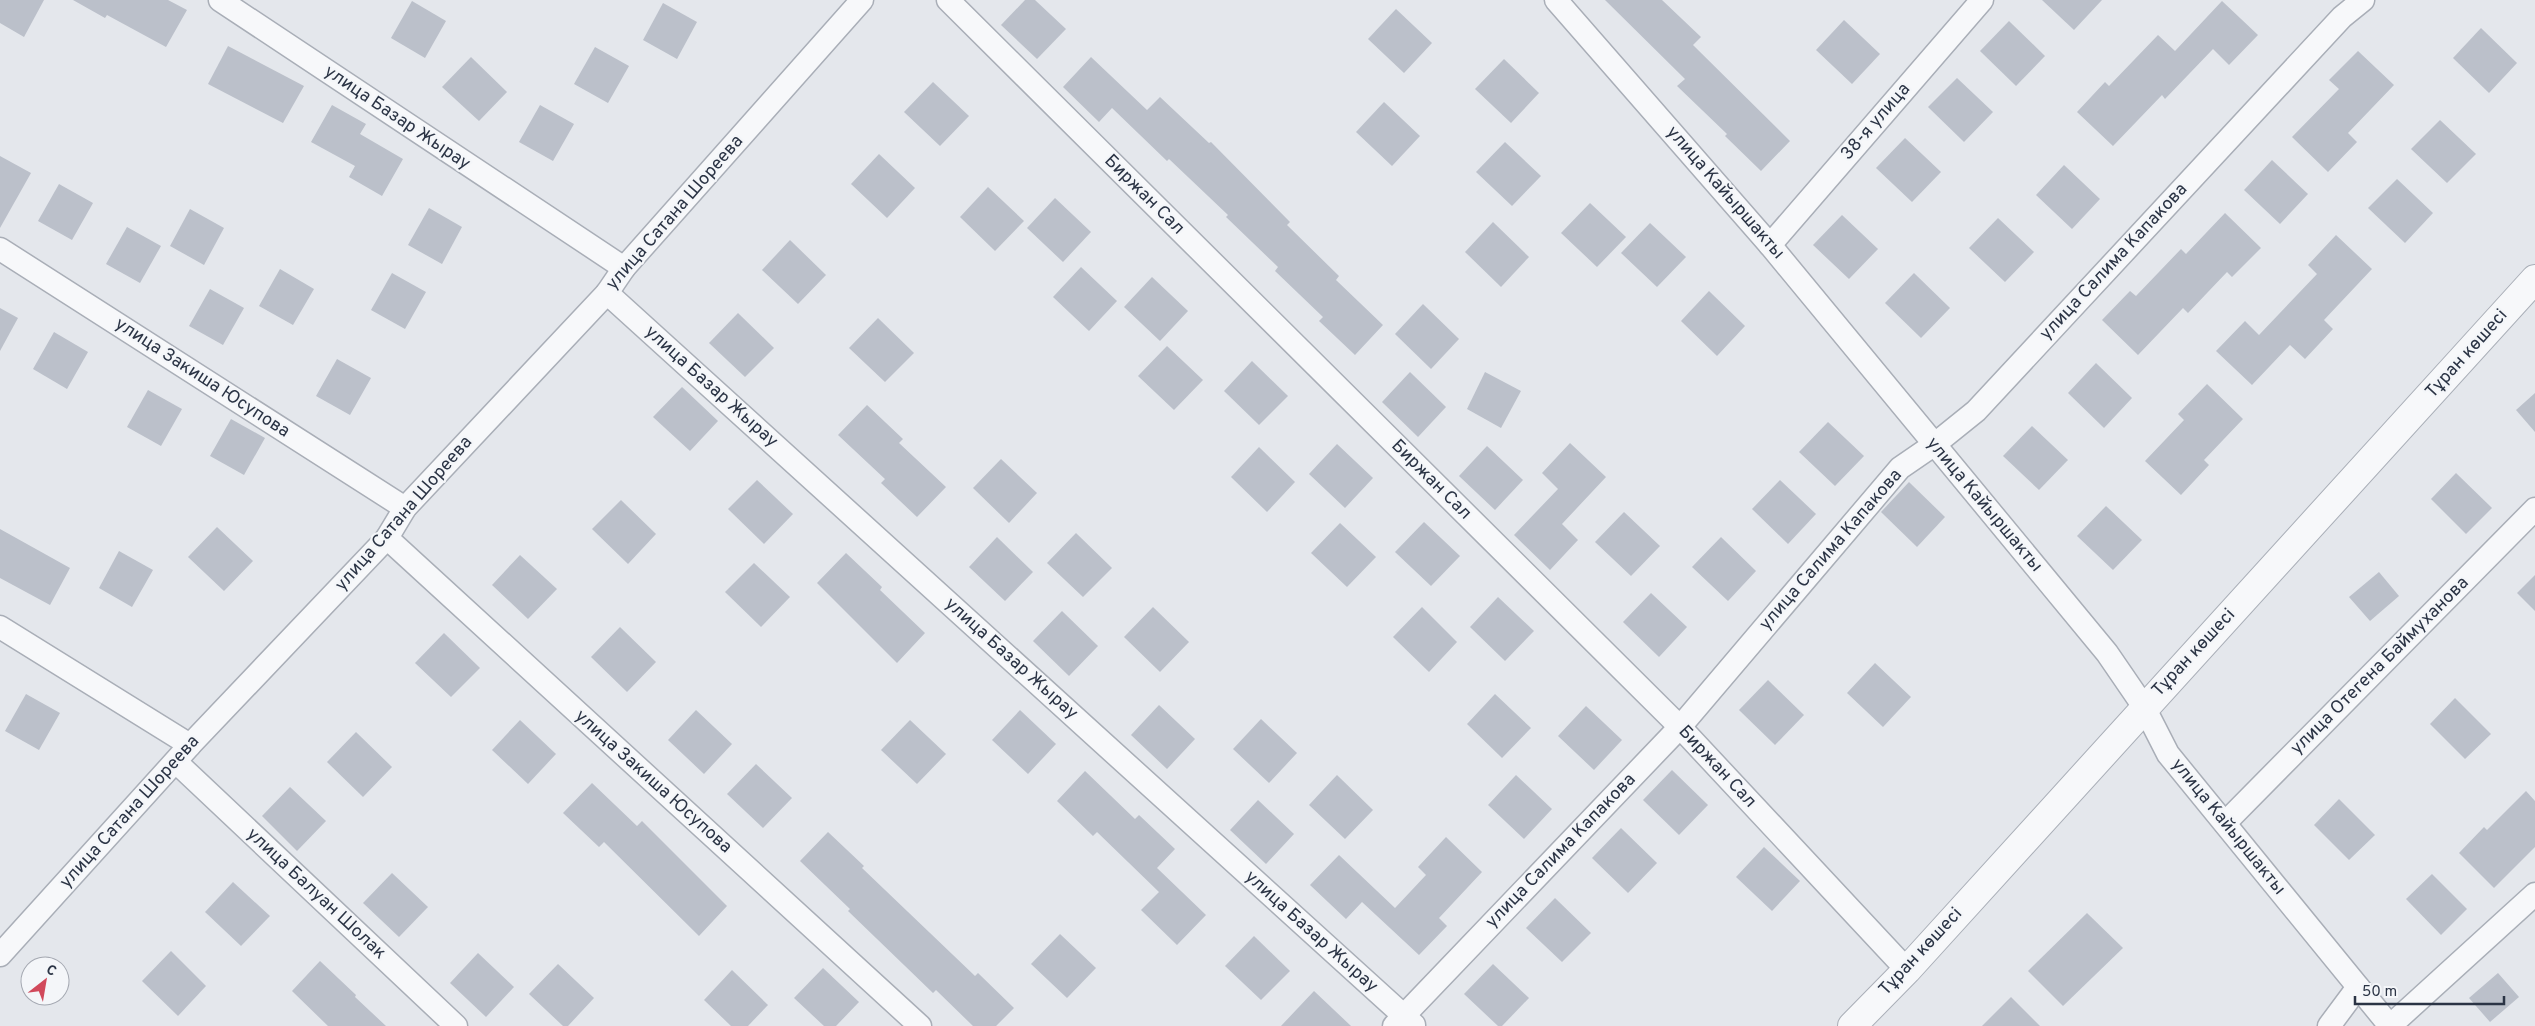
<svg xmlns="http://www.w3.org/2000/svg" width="2535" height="1026" viewBox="0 0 2535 1026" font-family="Overpass,sans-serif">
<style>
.building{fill:#bbc0ca}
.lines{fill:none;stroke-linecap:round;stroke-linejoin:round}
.minor-casing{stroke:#a9aeb7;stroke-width:25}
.tertiary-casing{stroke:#a9aeb7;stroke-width:30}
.minor{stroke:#f7f8fa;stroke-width:22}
.tertiary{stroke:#f7f8fa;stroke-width:28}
.labels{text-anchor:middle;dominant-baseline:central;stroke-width:4.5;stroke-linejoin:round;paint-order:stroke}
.street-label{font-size:18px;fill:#2b3445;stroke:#f4f6f9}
</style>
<rect width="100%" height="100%" fill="#e4e7ec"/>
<g class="building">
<path d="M0,0H44L24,37L0,23Z"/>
<path d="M73,0H168L187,10L166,47L107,15L105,18Z"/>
<path d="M1025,0H1035L1066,29L1037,59L1001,25Z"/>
<path d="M1605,0H1662L1701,37L1693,45L1790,141L1761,171L1725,136L1727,134L1677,86L1685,79Z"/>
<path d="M2042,0H2102L2074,30Z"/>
<path d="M412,1L446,21L425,58L391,38Z"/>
<path d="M2222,1L2258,35L2229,65L2213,49L2165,99L2162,95L2113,146L2077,112L2105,82L2109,86L2158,35L2175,51Z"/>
<path d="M663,3L697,22L677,59L643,40Z"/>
<path d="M1396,9L1432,43L1404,73L1368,39Z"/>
<path d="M1844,20L1880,54L1852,84L1816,50Z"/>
<path d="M2009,21L2045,56L2016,86L1980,51Z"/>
<path d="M2481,28L2517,63L2489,93L2453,58Z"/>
<path d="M228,46L304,86L283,123L208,84Z"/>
<path d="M595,47L629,66L608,103L574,84Z"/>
<path d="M2358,51L2394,85L2348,133L2357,142L2328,172L2292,137L2339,89L2329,80Z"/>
<path d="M471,57L507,92L479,121L442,87Z"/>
<path d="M1091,57L1147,110L1160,97L1209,143L1211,142L1290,222L1287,225L1339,276L1336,280L1383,325L1355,355L1319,321L1323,317L1275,271L1278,267L1226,217L1228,215L1169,159L1167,161L1112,108L1099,122L1063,87Z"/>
<path d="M1504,59L1539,93L1511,123L1475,89Z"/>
<path d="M1957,78L1993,112L1964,142L1928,107Z"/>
<path d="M933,82L969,116L940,146L904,112Z"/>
<path d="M1384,102L1420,136L1392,166L1356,132Z"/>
<path d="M332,105L366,124L360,134L403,159L382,196L349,177L355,166L311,142Z"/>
<path d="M540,105L574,124L553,161L519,142Z"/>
<path d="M2440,120L2476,154L2447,183L2411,149Z"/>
<path d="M1905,138L1941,172L1912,202L1876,168Z"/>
<path d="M1505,142L1541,176L1512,206L1476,172Z"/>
<path d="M879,154L915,188L887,218L851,184Z"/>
<path d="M0,156L31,173L0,228Z"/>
<path d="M2272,160L2308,194L2280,224L2244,190Z"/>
<path d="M2064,165L2100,199L2072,229L2036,195Z"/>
<path d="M2397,179L2433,213L2405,243L2368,208Z"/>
<path d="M59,184L93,203L72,240L38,221Z"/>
<path d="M988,187L1024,221L995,251L960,217Z"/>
<path d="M1055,198L1091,232L1063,262L1027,228Z"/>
<path d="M1590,203L1626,237L1597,267L1561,233Z"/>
<path d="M429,208L462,227L442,264L408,245Z"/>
<path d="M190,209L224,228L204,265L170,246Z"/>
<path d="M2225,213L2261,248L2232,277L2227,272L2188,313L2183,308L2138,355L2102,320L2130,291L2136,296L2181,249L2186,254Z"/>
<path d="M1842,215L1878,249L1849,279L1813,245Z"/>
<path d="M1998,218L2034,252L2005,282L1969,248Z"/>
<path d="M1493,222L1529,257L1501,287L1465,252Z"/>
<path d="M1650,223L1686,257L1657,287L1621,253Z"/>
<path d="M127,227L161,246L140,283L106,264Z"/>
<path d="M2336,235L2372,269L2324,320L2333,329L2305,359L2290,345L2252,385L2216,351L2245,321L2259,335L2317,274L2308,265Z"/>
<path d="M790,240L826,275L798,304L762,270Z"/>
<path d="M1081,267L1117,301L1089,331L1053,297Z"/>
<path d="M280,269L314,289L293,325L259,306Z"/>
<path d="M392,273L426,292L405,329L371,310Z"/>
<path d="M1914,273L1950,308L1921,338L1885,303Z"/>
<path d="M1152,277L1188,311L1160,341L1124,307Z"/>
<path d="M210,289L244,308L223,345L189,326Z"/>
<path d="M1709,291L1745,326L1717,356L1681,321Z"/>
<path d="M1423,304L1459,339L1431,369L1395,334Z"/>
<path d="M0,308L18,318L0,351Z"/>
<path d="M738,313L774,348L745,377L709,343Z"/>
<path d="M878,318L914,353L885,382L849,348Z"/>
<path d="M54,332L88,352L67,389L33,369Z"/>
<path d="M1167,346L1203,380L1174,410L1138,376Z"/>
<path d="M337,359L371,378L350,415L316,396Z"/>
<path d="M1252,361L1288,396L1259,425L1224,391Z"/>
<path d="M2096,363L2132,398L2104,428L2068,393Z"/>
<path d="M1410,372L1446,407L1418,437L1382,402Z"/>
<path d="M1485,372L1521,391L1501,428L1467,409Z"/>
<path d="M2207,384L2243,419L2204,460L2209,465L2181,495L2145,461L2184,420L2178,414Z"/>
<path d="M682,387L718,421L690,451L653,417Z"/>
<path d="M148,390L182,409L161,446L127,427Z"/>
<path d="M2535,393V432L2516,410Z"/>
<path d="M867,405L903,439L899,443L946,487L917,517L881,483L885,479L838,435Z"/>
<path d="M231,419L265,438L244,475L210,456Z"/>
<path d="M1828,422L1864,456L1835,486L1799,452Z"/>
<path d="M2032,426L2068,460L2039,490L2003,456Z"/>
<path d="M1570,443L1606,477L1562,524L1578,540L1550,570L1514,535L1558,489L1542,473Z"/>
<path d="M1337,444L1373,478L1345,508L1309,474Z"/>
<path d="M1487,446L1523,480L1495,510L1459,476Z"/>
<path d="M1259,447L1295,482L1267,512L1231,477Z"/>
<path d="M1001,459L1037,493L1009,523L973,488Z"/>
<path d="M2456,473L2492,508L2466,534L2431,499Z"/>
<path d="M757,480L793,514L764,544L728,509Z"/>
<path d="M1780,480L1816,514L1788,544L1752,509Z"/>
<path d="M1909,482L1945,517L1917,547L1881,512Z"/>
<path d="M621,500L656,534L628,564L592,529Z"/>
<path d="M2106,506L2142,540L2113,570L2077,536Z"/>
<path d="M1624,512L1660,546L1631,576L1595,542Z"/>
<path d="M1424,522L1460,556L1431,586L1395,552Z"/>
<path d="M1340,523L1376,557L1347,587L1311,553Z"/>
<path d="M217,527L253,561L224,591L188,557Z"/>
<path d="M0,529L70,568L50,605L0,578Z"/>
<path d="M1076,533L1112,568L1083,597L1047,563Z"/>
<path d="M997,537L1033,572L1005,601L969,567Z"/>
<path d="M1721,537L1756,571L1728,601L1692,567Z"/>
<path d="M119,551L153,570L132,607L99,588Z"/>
<path d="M846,553L882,587L880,590L925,633L897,663L817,583Z"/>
<path d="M520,555L557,589L528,619L492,585Z"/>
<path d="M754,563L790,597L761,627L725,592Z"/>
<path d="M2379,572L2399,596L2370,621L2349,597Z"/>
<path d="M2535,575V611L2517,593Z"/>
<path d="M1651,593L1687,627L1659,657L1623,622Z"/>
<path d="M1498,597L1534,631L1505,661L1470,627Z"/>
<path d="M1153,607L1189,642L1160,672L1124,637Z"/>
<path d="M1422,607L1457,642L1429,672L1393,637Z"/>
<path d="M1062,611L1098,646L1069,676L1033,641Z"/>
<path d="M620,627L656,662L627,692L591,657Z"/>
<path d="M444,633L480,668L451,697L415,663Z"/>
<path d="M1875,663L1911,697L1883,727L1847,693Z"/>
<path d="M1768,680L1804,715L1775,745L1739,710Z"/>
<path d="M26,694L60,713L39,750L5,731Z"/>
<path d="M1495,694L1531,728L1502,758L1467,724Z"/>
<path d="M2455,698L2491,734L2465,759L2430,724Z"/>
<path d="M1159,705L1195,739L1167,769L1131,735Z"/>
<path d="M1586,706L1622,740L1594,770L1558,736Z"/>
<path d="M696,710L732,744L704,774L668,740Z"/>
<path d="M1020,710L1056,744L1028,774L992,740Z"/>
<path d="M1261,719L1297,753L1269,783L1233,749Z"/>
<path d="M520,720L556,754L528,784L492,750Z"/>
<path d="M910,720L946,754L917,784L881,750Z"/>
<path d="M356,732L392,767L363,797L327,762Z"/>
<path d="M756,764L792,798L763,828L727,794Z"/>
<path d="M1672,770L1708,805L1679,835L1643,800Z"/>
<path d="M1085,771L1135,819L1139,815L1175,849L1157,868L1206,915L1177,945L1141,910L1159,892L1097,832L1093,836L1057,801Z"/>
<path d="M1337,775L1373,810L1345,839L1309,805Z"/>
<path d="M1516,775L1552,809L1524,839L1488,805Z"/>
<path d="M592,783L637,826L642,821L727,906L699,936L604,842L599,847L563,813Z"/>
<path d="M290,787L326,821L297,851L262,816Z"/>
<path d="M2526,791L2535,801V847L2494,888L2459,853L2484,827L2487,830Z"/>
<path d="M2339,799L2375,835L2349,860L2314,825Z"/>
<path d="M1258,800L1294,834L1266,864L1230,830Z"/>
<path d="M1621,828L1657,863L1628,893L1592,858Z"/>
<path d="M828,832L864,866L862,868L975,976L978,973L1014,1008L996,1026H973L936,990L933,993L848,911L850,909L800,861Z"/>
<path d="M1446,837L1482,872L1439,918L1447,926L1419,955L1362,902L1346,919L1310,885L1339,855L1395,908L1426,875L1418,867Z"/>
<path d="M1764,847L1800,881L1772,911L1736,877Z"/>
<path d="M392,873L428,907L399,937L363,903Z"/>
<path d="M2432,874L2467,909L2441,935L2406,899Z"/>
<path d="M233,882L270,916L241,946L205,912Z"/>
<path d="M1555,898L1591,933L1562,962L1526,928Z"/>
<path d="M2087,913L2123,948L2063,1006L2028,971Z"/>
<path d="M1060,934L1096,968L1067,998L1031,964Z"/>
<path d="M1254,936L1290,971L1261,1000L1225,966Z"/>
<path d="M171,951L206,986L178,1016L142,981Z"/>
<path d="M478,953L514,987L486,1017L450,983Z"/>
<path d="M320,961L356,995L355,997L386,1026H328L292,991Z"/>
<path d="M558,964L594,998L568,1026H563L529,994Z"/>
<path d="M1493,964L1529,998L1502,1026H1498L1464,994Z"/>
<path d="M823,968L859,1002L836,1026H824L794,998Z"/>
<path d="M732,970L768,1005L748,1026H731L704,1000Z"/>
<path d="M2498,973L2519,997L2490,1022L2469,998Z"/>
<path d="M1314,991L1351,1026H1281Z"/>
<path d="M2011,997L2040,1026H1982Z"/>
</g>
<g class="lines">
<defs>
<g id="minor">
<path d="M220,0L624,268"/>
<path d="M948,0L1680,727L1907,970"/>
<path d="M1556,0L1770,245L2107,653L2144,707L2168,754L2390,1026"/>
<path d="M1770,245L1982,0"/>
<path d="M0,249L405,508"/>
<path d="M607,293L1414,1025"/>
<path d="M387,538L920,1026"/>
<path d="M0,627L190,745"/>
<path d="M176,762L456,1026"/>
<path d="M2225,823L2535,509"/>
<path d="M0,955L190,745L387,538L405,508L607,293L624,268L862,0"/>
<path d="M1394,1026L1680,727L1900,468L1935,444L1976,411L2342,17L2363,0"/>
<path d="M2329,1026L2358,987"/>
<path d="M2390,1026L2535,894"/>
</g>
<path id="tertiary" d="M1852,1026L1907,970L2535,279"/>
</defs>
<use href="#minor" class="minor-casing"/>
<use href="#tertiary" class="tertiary-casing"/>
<use href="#minor" class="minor"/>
<use href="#tertiary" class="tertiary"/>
</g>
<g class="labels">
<g class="street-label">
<text transform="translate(397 118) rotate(34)">улица Базар Жырау</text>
<text transform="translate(1876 122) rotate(-49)">38-я улица</text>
<text transform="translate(1725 193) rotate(49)">улица Кайыршакты</text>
<text transform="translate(1144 195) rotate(45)">Биржан Сал</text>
<text transform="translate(675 213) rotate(-49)">улица Сатана Шореева</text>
<text transform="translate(2114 262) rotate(-47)">улица Салима Капакова</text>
<text transform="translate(2467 354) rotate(-48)">Тұран көшесі</text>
<text transform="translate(202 378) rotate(33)">улица Закиша Юсупова</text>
<text transform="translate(711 387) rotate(42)">улица Базар Жырау</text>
<text transform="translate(1431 480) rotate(45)">Биржан Сал</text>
<text transform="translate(1984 505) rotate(50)">улица Кайыршакты</text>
<text transform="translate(404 514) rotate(-49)">улица Сатана Шореева</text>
<text transform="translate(1831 550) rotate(-49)">улица Салима Капакова</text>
<text transform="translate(2194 653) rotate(-47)">Тұран көшесі</text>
<text transform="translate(1011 659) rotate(42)">улица Базар Жырау</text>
<text transform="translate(2380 666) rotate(-45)">улица Отегена Баймуханова</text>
<text transform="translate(1717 767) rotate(47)">Биржан Сал</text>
<text transform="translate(653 782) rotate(42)">улица Закиша Юсупова</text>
<text transform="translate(130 812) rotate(-48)">улица Сатана Шореева</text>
<text transform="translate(2228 827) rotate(51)">улица Кайыршакты</text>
<text transform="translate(1561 851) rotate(-46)">улица Салима Капакова</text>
<text transform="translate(316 894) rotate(43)">улица Балуан Шолак</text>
<text transform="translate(1311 932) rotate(42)">улица Базар Жырау</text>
<text transform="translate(1921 952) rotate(-47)">Тұран көшесі</text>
</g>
</g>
<g transform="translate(45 981) rotate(31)"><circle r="24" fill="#f4f6f9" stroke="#a4a8b1"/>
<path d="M0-4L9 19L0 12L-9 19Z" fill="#d1495b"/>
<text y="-8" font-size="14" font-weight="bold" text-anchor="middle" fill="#2b3445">С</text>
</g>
<path d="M2355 996v8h149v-8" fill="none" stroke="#2b3445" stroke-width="2.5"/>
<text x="2362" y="996" font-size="15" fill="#2b3445" stroke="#f4f6f9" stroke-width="4" paint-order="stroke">50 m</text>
</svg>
